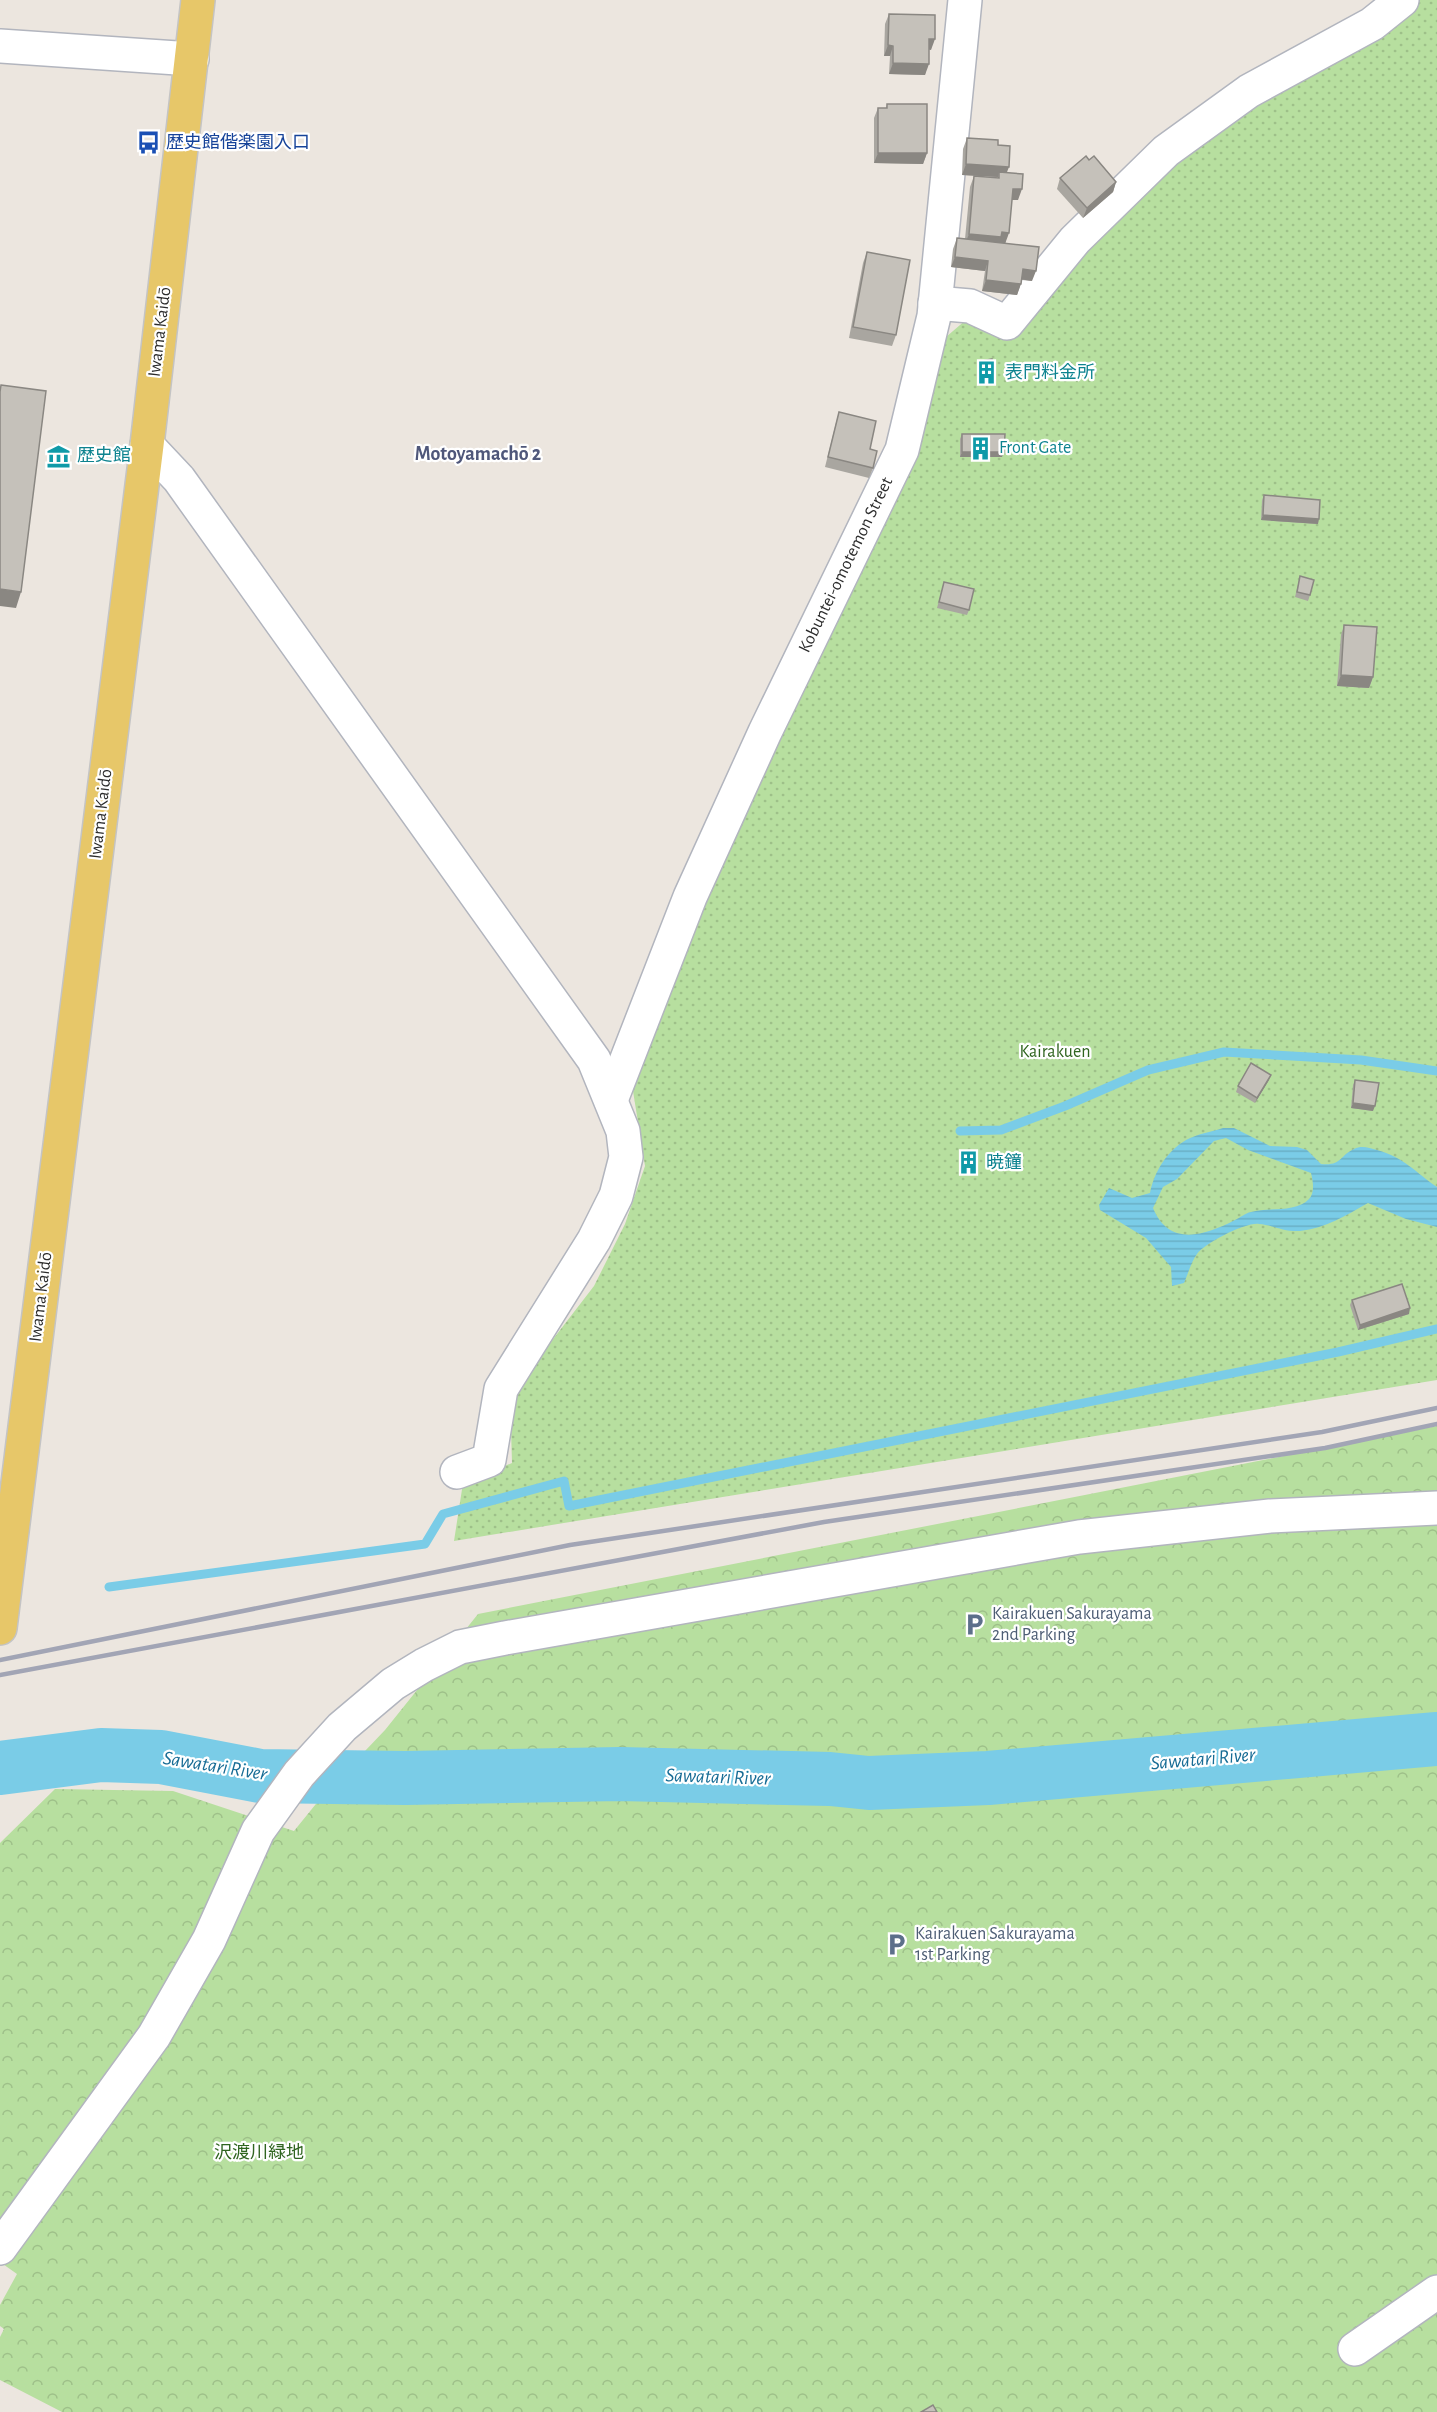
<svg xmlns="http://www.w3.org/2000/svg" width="1437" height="2412" viewBox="0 0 1437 2412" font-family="'Alegreya Sans','Noto Sans JP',sans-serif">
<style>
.park{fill:url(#park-crowns)}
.garden{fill:url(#garden-dots)}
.water{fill:url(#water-rules);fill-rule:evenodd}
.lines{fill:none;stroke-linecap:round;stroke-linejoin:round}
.stream{stroke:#7acce7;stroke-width:9}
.river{stroke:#7acce7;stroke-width:54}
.street-casing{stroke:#b2b5be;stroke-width:36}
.secondary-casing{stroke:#b2b5be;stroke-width:36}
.primary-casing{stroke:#c4c4c4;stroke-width:36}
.street{stroke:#fff;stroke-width:33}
.secondary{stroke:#fff;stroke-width:33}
.primary{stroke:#e7c769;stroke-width:33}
.rail{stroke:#a2a5b5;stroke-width:4.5}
.wall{fill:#a9a6a0}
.shaded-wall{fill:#8a8782}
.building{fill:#c5c1ba;stroke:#8a8782;stroke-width:1.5}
.labels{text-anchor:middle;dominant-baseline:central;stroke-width:4.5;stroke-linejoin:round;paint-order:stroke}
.transit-label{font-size:18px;fill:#164399;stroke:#fff;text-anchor:start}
.street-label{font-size:18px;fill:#2c2c2c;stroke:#fff}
.culture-label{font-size:18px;fill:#0d838f;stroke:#fff;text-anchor:start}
.park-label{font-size:18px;fill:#306520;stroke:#fff}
.service-label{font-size:18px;fill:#4e5e75;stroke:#fff;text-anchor:start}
.neighbourhood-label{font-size:20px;font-weight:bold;fill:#4f577a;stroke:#fff}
.water-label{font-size:20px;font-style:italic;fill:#176c95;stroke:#fff}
</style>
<defs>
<pattern id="park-crowns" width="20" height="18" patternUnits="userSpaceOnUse" patternTransform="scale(1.5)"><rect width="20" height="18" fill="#b7df9f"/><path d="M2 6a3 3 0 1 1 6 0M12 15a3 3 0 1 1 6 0" fill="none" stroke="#9ec089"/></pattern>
<pattern id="garden-dots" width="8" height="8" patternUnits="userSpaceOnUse" patternTransform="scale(1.5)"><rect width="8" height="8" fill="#b7df9f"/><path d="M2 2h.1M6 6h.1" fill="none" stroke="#9ec089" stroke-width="1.8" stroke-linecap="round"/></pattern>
<pattern id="water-rules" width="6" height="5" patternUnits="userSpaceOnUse" patternTransform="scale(1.5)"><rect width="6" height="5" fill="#7acce7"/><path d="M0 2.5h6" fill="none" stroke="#6aafc6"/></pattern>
</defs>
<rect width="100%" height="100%" fill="#ece6df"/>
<path class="park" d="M1437,1426V2412H62L0,2380V2337L4,2329L0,2326V2305L17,2274L0,2262V1843L55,1789L173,1791L294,1831L324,1794L385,1730L478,1614Z"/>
<path class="garden" d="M1418,0H1437V1380L454,1541L463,1483L512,1463L510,1395L594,1286L625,1224L645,1166L633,1091L648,1030L939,343L974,313L1013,336L1059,274L1151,186L1223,124L1275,87L1362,49L1412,9Z"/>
<path class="water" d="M1223,1128H1234L1270,1146L1297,1147L1307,1150L1321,1164C1342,1166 1339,1156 1354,1149C1362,1145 1369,1148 1377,1150C1405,1158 1415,1172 1437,1187V1227L1406,1219L1368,1203C1345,1216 1326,1228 1300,1231C1284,1232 1273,1225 1259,1224C1246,1222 1205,1243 1197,1254C1191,1262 1188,1274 1184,1283L1172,1286L1171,1267L1146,1238L1100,1210L1099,1205L1109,1188L1132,1198L1150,1193C1154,1172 1167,1151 1186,1140C1197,1134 1211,1132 1223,1128ZM1226,1138L1248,1150L1311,1173C1313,1181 1315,1193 1309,1199C1296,1213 1268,1207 1251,1212C1245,1213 1240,1218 1235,1220C1204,1236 1169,1247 1153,1208L1163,1187L1177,1179L1214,1141Z"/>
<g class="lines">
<g class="stream">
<path d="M960,1131L1001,1130L1065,1106L1148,1070L1224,1052L1361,1060L1437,1071"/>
<path d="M109,1587L425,1544L443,1514L564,1481L569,1506L1338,1352L1437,1329"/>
</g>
<path class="river" d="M0,1768L101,1755L161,1757L260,1776L405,1778L620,1774L830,1779L869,1783L988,1778L1437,1739"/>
<defs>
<g id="street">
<path d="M0,46L192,59"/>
<path d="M935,303L970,306L1007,323L1075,240L1166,151L1249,91L1372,24L1402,0"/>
<path d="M147,445L179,479L594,1060L623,1131L626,1157L616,1196L594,1240L501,1389L489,1460L457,1472"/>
<path d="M611,1100L690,897L765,732L902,450L934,316L965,0"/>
<path d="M1355,2349L1437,2292"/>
</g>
<path id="secondary" d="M0,2248L154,2036L209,1940L258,1831L299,1774L342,1727L393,1684L424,1665L460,1647L505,1638L1079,1537L1270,1516L1437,1508"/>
<path id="primary" d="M0,1628L147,445L198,0"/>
</defs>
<use href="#street" class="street-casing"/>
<use href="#secondary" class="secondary-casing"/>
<use href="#primary" class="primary-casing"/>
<use href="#street" class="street"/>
<use href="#secondary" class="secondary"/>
<use href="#primary" class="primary"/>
<g class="rail">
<path d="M0,1660L570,1545L1322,1432L1437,1408"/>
<path d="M0,1675L824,1522L1325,1448L1437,1424"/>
</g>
</g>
<g class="wall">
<path d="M889,14L931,50L929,49L925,75L889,74L890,56H884L885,24Z"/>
<path d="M887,104L927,153L923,164L874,163V118L878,108H886Z"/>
<path d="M967,138L998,145L1007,173L1018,200H1012L1005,244L1032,281L1022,280L1017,295L982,291L985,271L951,267L953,249L957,238L965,239L970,187L974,176L997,178L998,177L962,175L963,149Z"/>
<path d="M1089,160L1116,182L1113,192L1083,218L1057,189L1060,178Z"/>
<path d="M867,252L896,335L892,346L849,338L863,263Z"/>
<path d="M982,361L995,374L993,380L983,382L980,366Z"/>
<path d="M839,412L873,468L869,478L825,467L836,423Z"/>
<path d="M962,434L1002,457H960V439Z"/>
<path d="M1264,495L1318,524L1261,520L1262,500Z"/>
<path d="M1300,576L1310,595L1308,601L1295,597Z"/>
<path d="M944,582L969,610L967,615L937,608Z"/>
<path d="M1344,625L1373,677L1369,688L1337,686L1341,635Z"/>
<path d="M1269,1080L1255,1103L1236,1092L1238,1086Z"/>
<path d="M1355,1080L1373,1111L1351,1108L1353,1085Z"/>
<path d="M963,1153L975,1163L973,1168L963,1170L961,1158Z"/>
<path d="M1352,1300L1409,1314L1358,1330L1350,1305Z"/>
</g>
<g class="shaded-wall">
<path d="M929,39H935L931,50L926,49Z"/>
<path d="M888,45L893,46L890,56H884Z"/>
<path d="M893,63L929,64L925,75L889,74Z"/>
<path d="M878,153H927L923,164L874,163Z"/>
<path d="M966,164L1009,167L1005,177L999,172L998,177L962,175Z"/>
<path d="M1116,182L1113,192L1083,218L1087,208Z"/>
<path d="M1013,189H1022L1018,200H1009Z"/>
<path d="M1002,232L1009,233L1005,244H965L969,234Z"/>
<path d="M955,257L988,261L985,271L951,267Z"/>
<path d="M1023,269L1036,271L1032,281L1019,279Z"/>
<path d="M986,280L1021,284L1017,295L982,291Z"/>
<path d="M995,374L993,380L983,382L985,377Z"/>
<path d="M962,452H1004L1002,457H960Z"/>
<path d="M1263,515L1319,519L1318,524L1261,520Z"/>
<path d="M0,589L21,592L16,608L0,606Z"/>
<path d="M1341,675L1373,677L1369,688L1337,686Z"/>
<path d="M1271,1075L1269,1080L1255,1103L1257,1098Z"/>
<path d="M1353,1103L1375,1106L1373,1111L1351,1108Z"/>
<path d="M975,1163L973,1168L963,1170L964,1165Z"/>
<path d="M1410,1308L1409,1314L1358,1330L1360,1325Z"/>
</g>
<g class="building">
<path d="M889,14L935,15V39H929V64L893,63V46L888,45Z"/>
<path d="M887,104H927V153H878V108H887Z"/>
<path d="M967,138L998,140V145L1010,146L1009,167L966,164Z"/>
<path d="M1086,156L1089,160L1094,156L1116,182L1087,208L1060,178Z"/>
<path d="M999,172L1023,174L1022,189H1013L1009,233L1002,232L1001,237L969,234L974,176L999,178Z"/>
<path d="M957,238L1039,247L1036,271L1023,269L1021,284L986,280L988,261L955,257Z"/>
<path d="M867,252L910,260L896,335L853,327Z"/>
<path d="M992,359L995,374L985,377L982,361Z"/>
<path d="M1,385L46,391L21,592L0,589V392Z"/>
<path d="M839,412L876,421L870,449L877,451L873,468L828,457Z"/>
<path d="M962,434H1005L1004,452H962Z"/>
<path d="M1264,495L1320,500L1319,519L1263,515Z"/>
<path d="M1300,576L1314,580L1310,595L1297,592Z"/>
<path d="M944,582L974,589L969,610L939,602Z"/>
<path d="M1344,625L1377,627L1373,677L1341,675Z"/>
<path d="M1251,1063L1271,1075L1257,1098L1238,1086Z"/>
<path d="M1355,1080L1379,1083L1375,1106L1353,1103Z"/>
<path d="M975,1151V1163L964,1165L963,1153Z"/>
<path d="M1402,1284L1410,1308L1360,1325L1352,1300Z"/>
<path d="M933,2405L937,2412H921Z"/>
</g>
<defs>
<symbol id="bus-bare" viewBox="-9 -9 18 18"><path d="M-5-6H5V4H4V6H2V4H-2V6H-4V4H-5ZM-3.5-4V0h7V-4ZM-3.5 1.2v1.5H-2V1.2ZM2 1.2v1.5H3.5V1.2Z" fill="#1a4fb4" stroke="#fff" stroke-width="2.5" paint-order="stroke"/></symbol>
<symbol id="building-bare" viewBox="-9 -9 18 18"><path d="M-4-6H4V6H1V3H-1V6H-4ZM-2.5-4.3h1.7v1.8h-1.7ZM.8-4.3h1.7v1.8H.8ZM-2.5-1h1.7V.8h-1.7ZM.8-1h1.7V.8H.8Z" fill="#0f9aa8" stroke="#fff" stroke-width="2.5" paint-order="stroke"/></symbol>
<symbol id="museum-bare" viewBox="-9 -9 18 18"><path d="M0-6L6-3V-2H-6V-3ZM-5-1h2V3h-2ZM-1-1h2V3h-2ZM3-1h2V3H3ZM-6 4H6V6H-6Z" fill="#0f9aa8" stroke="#fff" stroke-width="2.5" paint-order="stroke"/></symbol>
<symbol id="parking-bare" viewBox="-9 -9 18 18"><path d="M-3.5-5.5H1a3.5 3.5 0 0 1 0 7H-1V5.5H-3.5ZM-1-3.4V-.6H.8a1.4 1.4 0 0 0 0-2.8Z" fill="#5c6f8a" stroke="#fff" stroke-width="2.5" paint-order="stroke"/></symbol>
</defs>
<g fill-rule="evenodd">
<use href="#bus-bare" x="132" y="126" width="33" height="33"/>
<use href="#building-bare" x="970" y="356" width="33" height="33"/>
<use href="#building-bare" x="964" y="432" width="33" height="33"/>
<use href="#museum-bare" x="42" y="440" width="33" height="33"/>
<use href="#building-bare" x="952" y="1146" width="33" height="33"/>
<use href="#parking-bare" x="958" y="1608" width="33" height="33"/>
<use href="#parking-bare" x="880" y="1928" width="33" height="33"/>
</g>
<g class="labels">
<g class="transit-label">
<text x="166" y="143">歴史館偕楽園入口</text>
</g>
<g class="street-label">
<text transform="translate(160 332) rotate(-83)">Iwama Kaidō</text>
<text transform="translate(846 565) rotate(-64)">Kobuntei-omotemon Street</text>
<text transform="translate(101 814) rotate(-83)">Iwama Kaidō</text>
<text transform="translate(41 1297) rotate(-83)">Iwama Kaidō</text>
</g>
<g class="culture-label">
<text x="1005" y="373">表門料金所</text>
<text x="999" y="448">Front Gate</text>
<text x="77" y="456">歴史館</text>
<text x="986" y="1163">暁鐘</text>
</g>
<g class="park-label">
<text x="1055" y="1052">Kairakuen</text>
<text x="259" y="2153">沢渡川緑地</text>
</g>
<g class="service-label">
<text x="992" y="1614">Kairakuen Sakurayama<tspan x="992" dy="21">2nd Parking</tspan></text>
<text x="915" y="1934">Kairakuen Sakurayama<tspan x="915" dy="21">1st Parking</tspan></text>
</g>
<g class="neighbourhood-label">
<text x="478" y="454">Motoyamachō 2</text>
</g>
<g class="water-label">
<text transform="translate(1203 1759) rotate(-5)">Sawatari River</text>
<text transform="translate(215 1766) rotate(9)">Sawatari River</text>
<text transform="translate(718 1777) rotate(2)">Sawatari River</text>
</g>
</g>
</svg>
